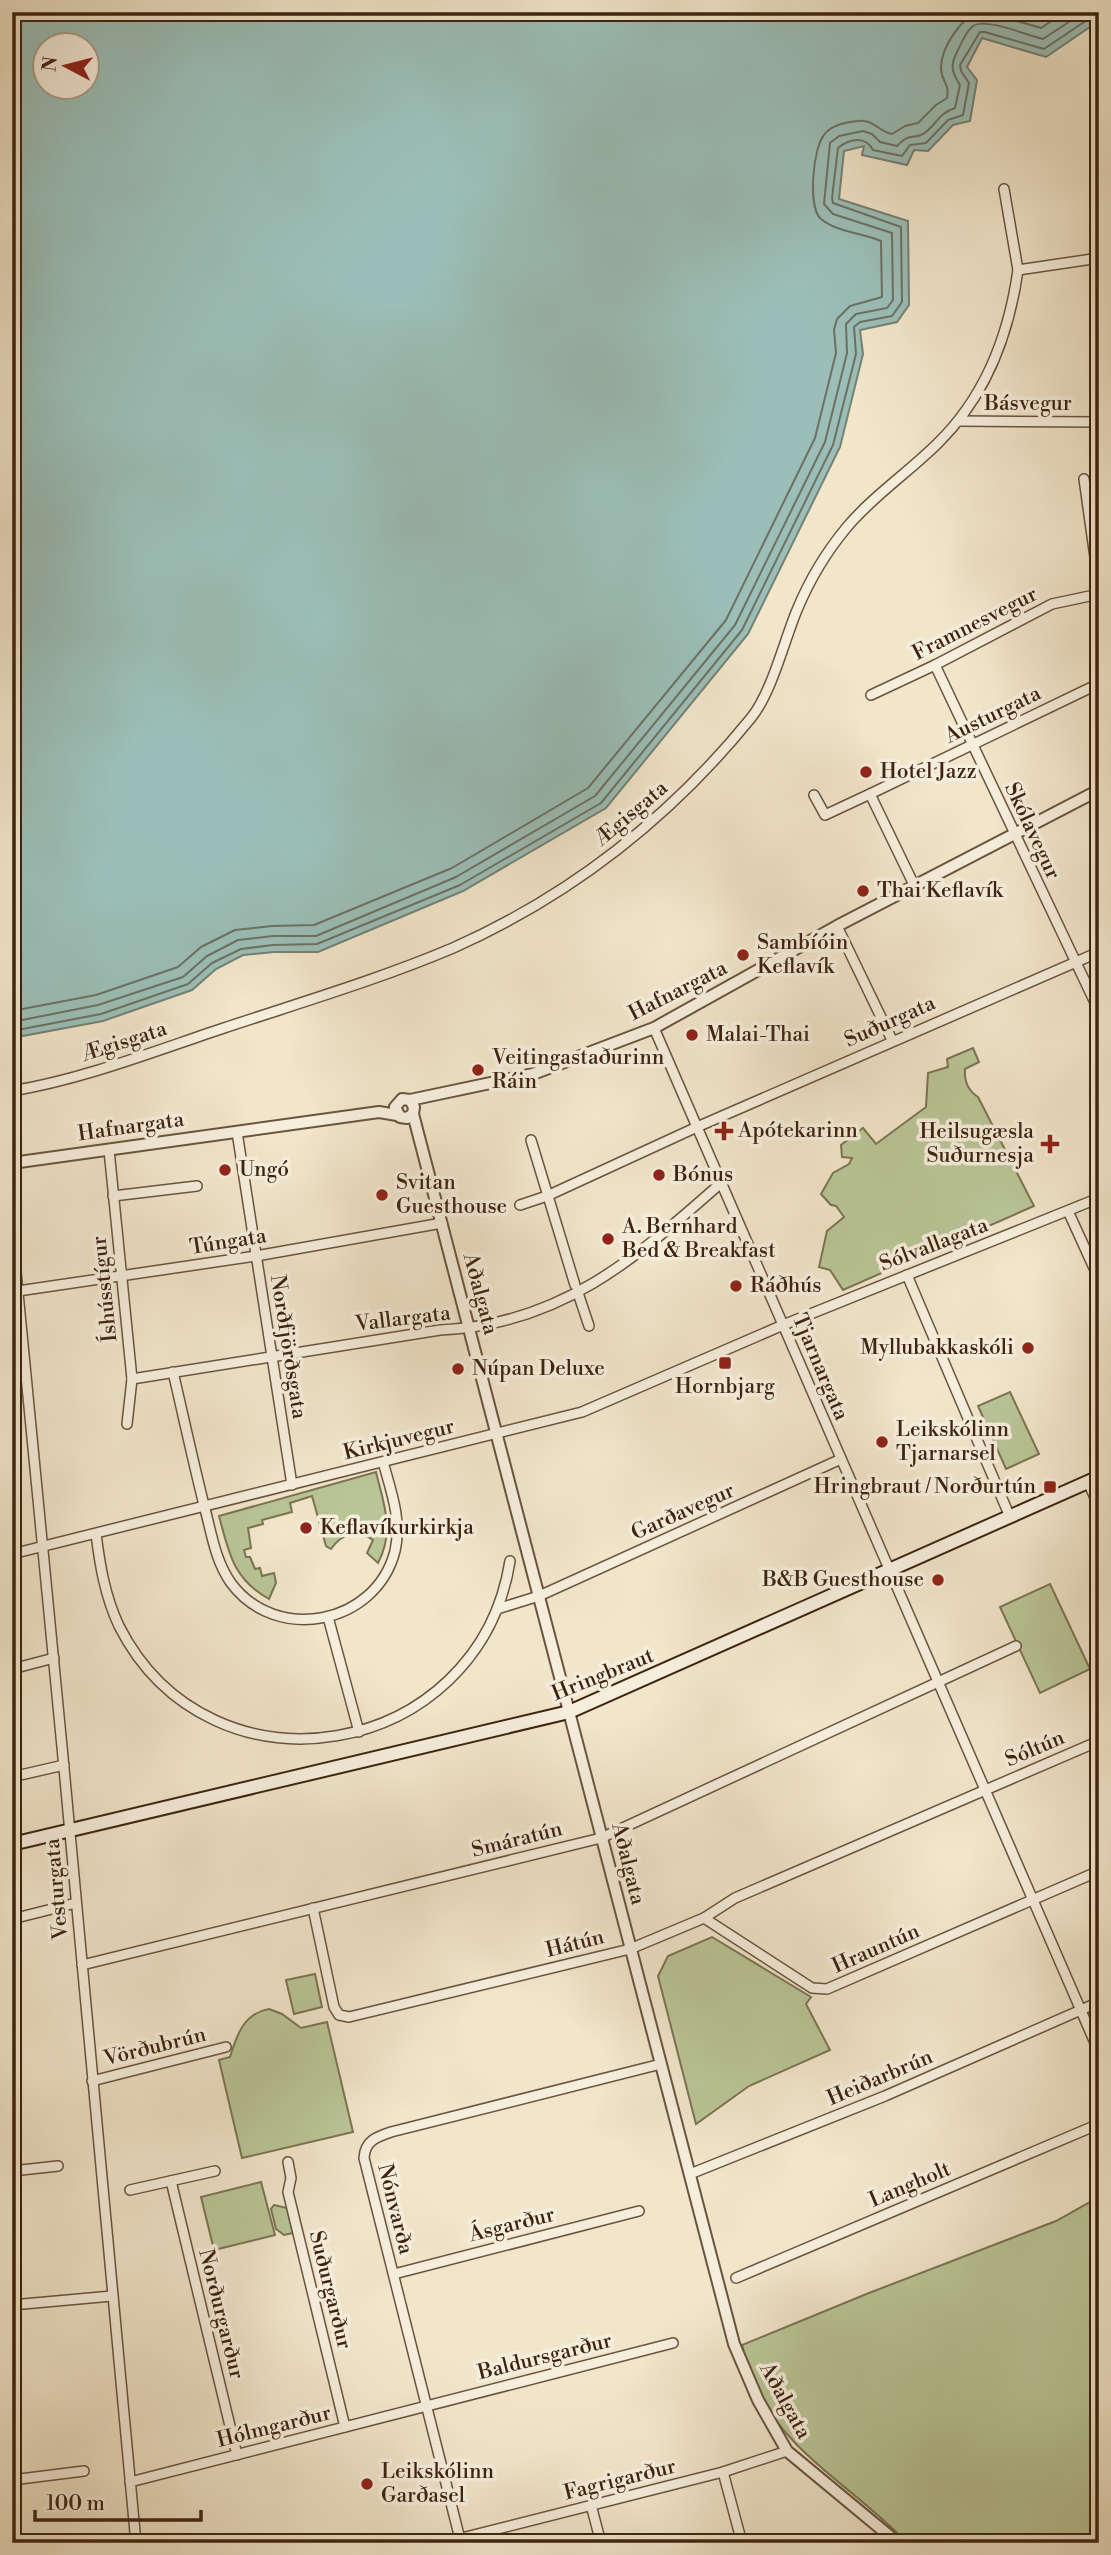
<svg xmlns="http://www.w3.org/2000/svg" width="1111" height="2555" viewBox="0 0 1111 2555" font-family="'Libre Bodoni',serif">
<style>
.green{fill:#b9c597;stroke:#7b7453;stroke-width:2}
.water{fill:#9bbfb8;stroke:#758174;stroke-width:2;fill-rule:evenodd}
.lines{fill:none;stroke-linecap:round;stroke-linejoin:round}
.shore{stroke:#6c7164;stroke-width:2}
.minor-casing{stroke:#6a543e;stroke-width:12}
.tertiary-casing{stroke:#6a543e;stroke-width:14}
.secondary-casing{stroke:#3d230f;stroke-width:16}
.minor{stroke:#f6eedd;stroke-width:9}
.tertiary{stroke:#f6eedd;stroke-width:10}
.secondary{stroke:#f6eedd;stroke-width:12}
.poi-dot{fill:#8f2418;stroke:#f6eedd;stroke-width:2.5}
.labels{text-anchor:middle;dominant-baseline:central;stroke-width:7;stroke-linejoin:round;paint-order:stroke}
.street-label{font-size:21px;fill:#3d230f;stroke:#f6eedd}
.poi-label{font-size:21px;fill:#3d230f;stroke:#f6eedd;text-anchor:start}
</style>
<rect width="100%" height="100%" fill="#f1e5ca"/>
<filter id="stains"><feTurbulence type="fractalNoise" baseFrequency=".00286" numOctaves="4"/><feColorMatrix values="0 0 0 0 .2 0 0 0 0 .09 0 0 0 0 .02 0 0 0 .5 -.17"/></filter>
<radialGradient id="worn" r=".72"><stop offset=".6" stop-color="#630" stop-opacity="0"/><stop offset="1" stop-color="#630" stop-opacity=".3"/></radialGradient>
<g class="green">
<path d="M973,1048L979,1062L965,1069C964,1081 969,1091 978,1097L1034,1206L843,1290L830,1270L819,1267L827,1231L844,1217L836,1206L831,1205L821,1194L833,1173L849,1164L852,1158L842,1157L841,1145L863,1128L876,1144L926,1107L928,1073L948,1067L947,1059Z"/>
<path d="M1010,1392L1039,1454L1006,1469L978,1406Z"/>
<path d="M376,1472C384,1505 395,1531 378,1563L367,1553L373,1540C358,1529 342,1533 331,1549L326,1546L312,1496L290,1503L292,1512L262,1520L263,1524L248,1528L251,1548L244,1550L246,1557H250L255,1569L260,1568L262,1576L274,1573L276,1583L269,1599C233,1579 229,1553 219,1516Z"/>
<path d="M1050,1584L1090,1669L1040,1693L1000,1607Z"/>
<path d="M712,1937L811,1997L806,2004L830,2050L749,2086L696,2124L658,1976L668,1956Z"/>
<path d="M315,1974L322,2007L294,2014L286,1980Z"/>
<path d="M269,2009L282,2014L301,2028L327,2022L353,2132L242,2158L219,2060L230,2057C237,2035 243,2014 269,2009Z"/>
<path d="M261,2182L275,2235L214,2250L201,2197Z"/>
<path d="M1099,2197V2543H907C857,2489 787,2455 755,2386C749,2373 746,2358 742,2345L869,2293L1056,2221Z"/>
<path d="M274,2205L287,2208L293,2233L284,2235L276,2229L271,2209Z"/>
</g>
<path class="water" d="M12,12H1099V27H1090L1046,57L982,38L967,67L977,80L970,121L953,125L928,151L914,150L907,165L862,155L864,146L844,151L839,199L908,221L909,305L897,322L860,330L863,354L840,447L748,634L606,808L463,891L318,952H274L243,955L216,969L192,990L103,1021L12,1038ZM46,46H88V88H46Z"/>
<g class="lines">
<g class="shore">
<path d="M987,12L1041,28L1065,12"/>
<path d="M12,1011L96,995L178,967L201,947L235,930L272,926L314,925L452,868L588,788L726,620L815,438L836,353L834,330L837,319L850,306L882,297L881,241C863,233 835,232 820,218C808,205 813,148 824,135C831,125 846,122 858,121C874,119 879,132 892,134L905,126L918,123L936,105L947,98C950,82 940,81 941,66C942,47 962,16 980,12"/>
<path d="M12,1022L98,1005L183,977L207,956L238,940L273,936H316L456,877L595,796L735,625L825,442L847,353L846,324L856,314L887,308L893,300L892,233L833,214L824,204L830,143L839,136L863,131L872,134L880,142L897,146C910,132 912,140 923,134C936,126 938,113 955,108L960,85C951,71 950,65 958,50C962,42 966,31 973,26C986,17 1028,36 1043,39L1084,12"/>
<path d="M12,1031L101,1014L188,984L212,963L241,949L273,945L317,944L460,885L601,803L742,630L833,445L856,354L854,327L860,322L892,316L902,302L901,227L833,203L832,198L838,148C850,138 866,136 873,150L902,156L910,145L926,143L948,120L963,115L969,83L961,71L960,65L980,32H985L1044,49L1087,20H1099"/>
</g>
<defs>
<g id="minor">
<path d="M1004,189L1018,270L1099,258"/>
<path d="M958,421L1099,422"/>
<path d="M1084,479L1099,586"/>
<path d="M935,665L1099,1011"/>
<path d="M871,695L935,665L1052,604L1099,594"/>
<path d="M814,795L825,815L870,794"/>
<path d="M915,887L870,794L1094,686"/>
<path d="M837,926L892,1040"/>
<path d="M654,1028L1099,2052"/>
<path d="M12,1091C84,1079 155,1051 224,1028C299,1003 380,979 453,948C572,895 669,819 751,718C772,692 784,641 797,610C809,581 827,551 847,527C874,495 909,472 938,443C985,397 1009,334 1018,270"/>
<path d="M237,1132L292,1485"/>
<path d="M531,1140L575,1285"/>
<path d="M109,1150L132,1379L127,1424"/>
<path d="M113,1196L197,1186"/>
<path d="M520,1205L547,1196L697,1127L1099,952"/>
<path d="M1068,1211L1099,1279"/>
<path d="M12,1231C56,1668 95,2106 136,2543"/>
<path d="M907,1275L1010,1517"/>
<path d="M18,1291L256,1256L442,1223"/>
<path d="M578,1293L589,1326"/>
<path d="M173,1372C184,1419 194,1466 206,1513C212,1536 216,1562 231,1583C276,1644 376,1625 395,1551C402,1520 391,1491 383,1462"/>
<path d="M132,1379L440,1330C560,1325 635,1259 721,1183"/>
<path d="M1088,1482L1099,1507"/>
<path d="M96,1534C100,1566 105,1596 119,1626C211,1807 479,1759 510,1561"/>
<path d="M12,1554L582,1412L783,1325L1099,1198"/>
<path d="M497,1609L539,1596L841,1459"/>
<path d="M328,1617L359,1732"/>
<path d="M12,1669L54,1658"/>
<path d="M12,1777L64,1765"/>
<path d="M313,1908L334,2007L339,2015L349,2017L630,1949L704,1918L735,1898L1099,1741"/>
<path d="M704,1918L812,1988L827,1989L1099,1871"/>
<path d="M12,1919L76,1903"/>
<path d="M82,1965L601,1838L1016,1646"/>
<path d="M92,2081L226,2047"/>
<path d="M288,2162L291,2178L288,2192L345,2427"/>
<path d="M12,2171L58,2166"/>
<path d="M690,2174L885,2096L1099,2002"/>
<path d="M171,2181L237,2455"/>
<path d="M130,2190L215,2171"/>
<path d="M394,2274L639,2211"/>
<path d="M736,2278L1099,2124"/>
<path d="M12,2305L112,2296"/>
<path d="M723,2472L742,2543"/>
<path d="M12,2480L84,2471"/>
<path d="M130,2482L673,2343"/>
<path d="M591,2505L601,2543"/>
<path d="M442,2543L723,2472L787,2451"/>
<path d="M461,2543L364,2158C365,2141 376,2137 391,2132L661,2064"/>
</g>
<g id="tertiary">
<path d="M410,1100L414,1107L413,1114L407,1118L400,1117L395,1107L402,1099L410,1100L533,1074L654,1028L837,926L1099,790"/>
<path d="M413,1114L734,2344L758,2400L787,2451L898,2543"/>
<path d="M12,1163L379,1112L397,1115"/>
</g>
<path id="secondary" d="M12,1844L569,1712L1099,1477"/>
</defs>
<use href="#minor" class="minor-casing"/>
<use href="#tertiary" class="tertiary-casing"/>
<use href="#secondary" class="secondary-casing"/>
<use href="#minor" class="minor"/>
<use href="#tertiary" class="tertiary"/>
<use href="#secondary" class="secondary"/>
</g>
<g class="poi-dot">
<circle cx="866" cy="772" r="7"/>
<circle cx="863" cy="891" r="7"/>
<circle cx="743" cy="955" r="7"/>
<circle cx="692" cy="1035" r="7"/>
<circle cx="478" cy="1070" r="7"/>
<path d="M720.5 1120.5h7v7h7v7h-7v7h-7v-7h-7v-7h7z"/>
<path d="M1046.5 1133.5h7v7h7v7h-7v7h-7v-7h-7v-7h7z"/>
<circle cx="225" cy="1170" r="7"/>
<circle cx="659" cy="1175" r="7"/>
<circle cx="382" cy="1195" r="7"/>
<circle cx="608" cy="1239" r="7"/>
<circle cx="736" cy="1286" r="7"/>
<circle cx="1028" cy="1348" r="7"/>
<rect x="718" y="1356" width="14" height="14" rx="3.5"/>
<circle cx="458" cy="1369" r="7"/>
<circle cx="882" cy="1442" r="7"/>
<rect x="1043" y="1480" width="14" height="14" rx="3.5"/>
<circle cx="306" cy="1528" r="7"/>
<circle cx="938" cy="1580" r="7"/>
<circle cx="367" cy="2484" r="7"/>
</g>
<g class="labels">
<g class="street-label">
<text x="1028" y="404">Básvegur</text>
<text transform="translate(975 624) rotate(-27)">Framnesvegur</text>
<text transform="translate(993 715) rotate(-26)">Austurgata</text>
<text transform="translate(631 814) rotate(-40)">Ægisgata</text>
<text transform="translate(1032 831) rotate(65)">Skólavegur</text>
<text transform="translate(678 991) rotate(-27)">Hafnargata</text>
<text transform="translate(890 1022) rotate(-24)">Suðurgata</text>
<text transform="translate(124 1042) rotate(-18)">Ægisgata</text>
<text transform="translate(131 1127) rotate(-8)">Hafnargata</text>
<text transform="translate(228 1242) rotate(-9)">Túngata</text>
<text transform="translate(934 1245) rotate(-21)">Sólvallagata</text>
<text transform="translate(105 1289) rotate(-96)">Íshússtígur</text>
<text transform="translate(480 1294) rotate(75)">Aðalgata</text>
<text transform="translate(403 1319) rotate(-7)">Vallargata</text>
<text transform="translate(288 1347) rotate(81)">Norðfjörðsgata</text>
<text transform="translate(820 1367) rotate(67)">Tjarnargata</text>
<text transform="translate(399 1440) rotate(-14)">Kirkjuvegur</text>
<text transform="translate(683 1512) rotate(-24)">Garðavegur</text>
<text transform="translate(603 1675) rotate(-22)">Hringbraut</text>
<text transform="translate(1035 1749) rotate(-23)">Sóltún</text>
<text transform="translate(517 1840) rotate(-14)">Smáratún</text>
<text transform="translate(628 1864) rotate(76)">Aðalgata</text>
<text transform="translate(57 1889) rotate(-95)">Vesturgata</text>
<text transform="translate(575 1944) rotate(-14)">Hátún</text>
<text transform="translate(876 1949) rotate(-24)">Hrauntún</text>
<text transform="translate(155 2047) rotate(-14)">Vörðubrún</text>
<text transform="translate(880 2078) rotate(-23)">Heiðarbrún</text>
<text transform="translate(910 2185) rotate(-23)">Langholt</text>
<text transform="translate(395 2209) rotate(76)">Nónvarða</text>
<text transform="translate(512 2225) rotate(-14)">Ásgarður</text>
<text transform="translate(330 2290) rotate(76)">Suðurgarður</text>
<text transform="translate(221 2314) rotate(76)">Norðurgarður</text>
<text transform="translate(545 2357) rotate(-14)">Baldursgarður</text>
<text transform="translate(785 2401) rotate(61)">Aðalgata</text>
<text transform="translate(274 2427) rotate(-14)">Hólmgarður</text>
<text transform="translate(620 2480) rotate(-14)">Fagrigarður</text>
</g>
<g class="poi-label">
<text x="880" y="772">Hotel Jazz</text>
<text x="877" y="891">Thai Keflavík</text>
<text x="757" y="943">Sambíóin<tspan x="757" dy="24">Keflavík</tspan></text>
<text x="706" y="1035">Malai-Thai</text>
<text x="492" y="1058">Veitingastaðurinn<tspan x="492" dy="24">Ráin</tspan></text>
<text x="738" y="1131">Apótekarinn</text>
<text x="1034" y="1132" text-anchor="end">Heilsugæsla<tspan x="1034" dy="24">Suðurnesja</tspan></text>
<text x="239" y="1170">Ungó</text>
<text x="673" y="1175">Bónus</text>
<text x="396" y="1183">Svitan<tspan x="396" dy="24">Guesthouse</tspan></text>
<text x="622" y="1227">A. Bernhard<tspan x="622" dy="24">Bed &amp; Breakfast</tspan></text>
<text x="750" y="1286">Ráðhús</text>
<text x="1014" y="1348" text-anchor="end">Myllubakkaskóli</text>
<text x="472" y="1369">Núpan Deluxe</text>
<text x="725" y="1387" text-anchor="middle">Hornbjarg</text>
<text x="896" y="1430">Leikskólinn<tspan x="896" dy="24">Tjarnarsel</tspan></text>
<text x="1036" y="1487" text-anchor="end">Hringbraut / Norðurtún</text>
<text x="320" y="1528">Keflavíkurkirkja</text>
<text x="924" y="1580" text-anchor="end">B&amp;B Guesthouse</text>
<text x="381" y="2472">Leikskólinn<tspan x="381" dy="24">Garðasel</tspan></text>
</g>
</g>
<rect width="1111" height="2555" fill="none" stroke="#f1e5ca" stroke-width="42"/>
<rect x="14" y="14" width="1083" height="2527" fill="none" stroke="#3d230f" stroke-width="3.5"/>
<rect x="21" y="21" width="1069" height="2513" fill="none" stroke="#3d230f" stroke-width="2"/>
<g transform="translate(66 66) rotate(277)"><circle r="33" fill="#f6eedd" stroke="#ac9d8b" stroke-width="2"/>
<path d="M0-5L12 26L0 18L-12 26Z" fill="#8f2418"/>
<text y="-10" font-size="19" font-weight="bold" text-anchor="middle" fill="#3d230f">N</text>
</g>
<path d="M35 2510v10h166v-10" fill="none" stroke="#3d230f" stroke-width="3.5"/>
<text x="46" y="2510" font-size="21" fill="#3d230f" stroke="#f6eedd" stroke-width="5" paint-order="stroke">100 m</text>
<rect width="100%" height="100%" filter="url(#stains)"/>
<rect width="100%" height="100%" fill="url(#worn)"/>
</svg>
